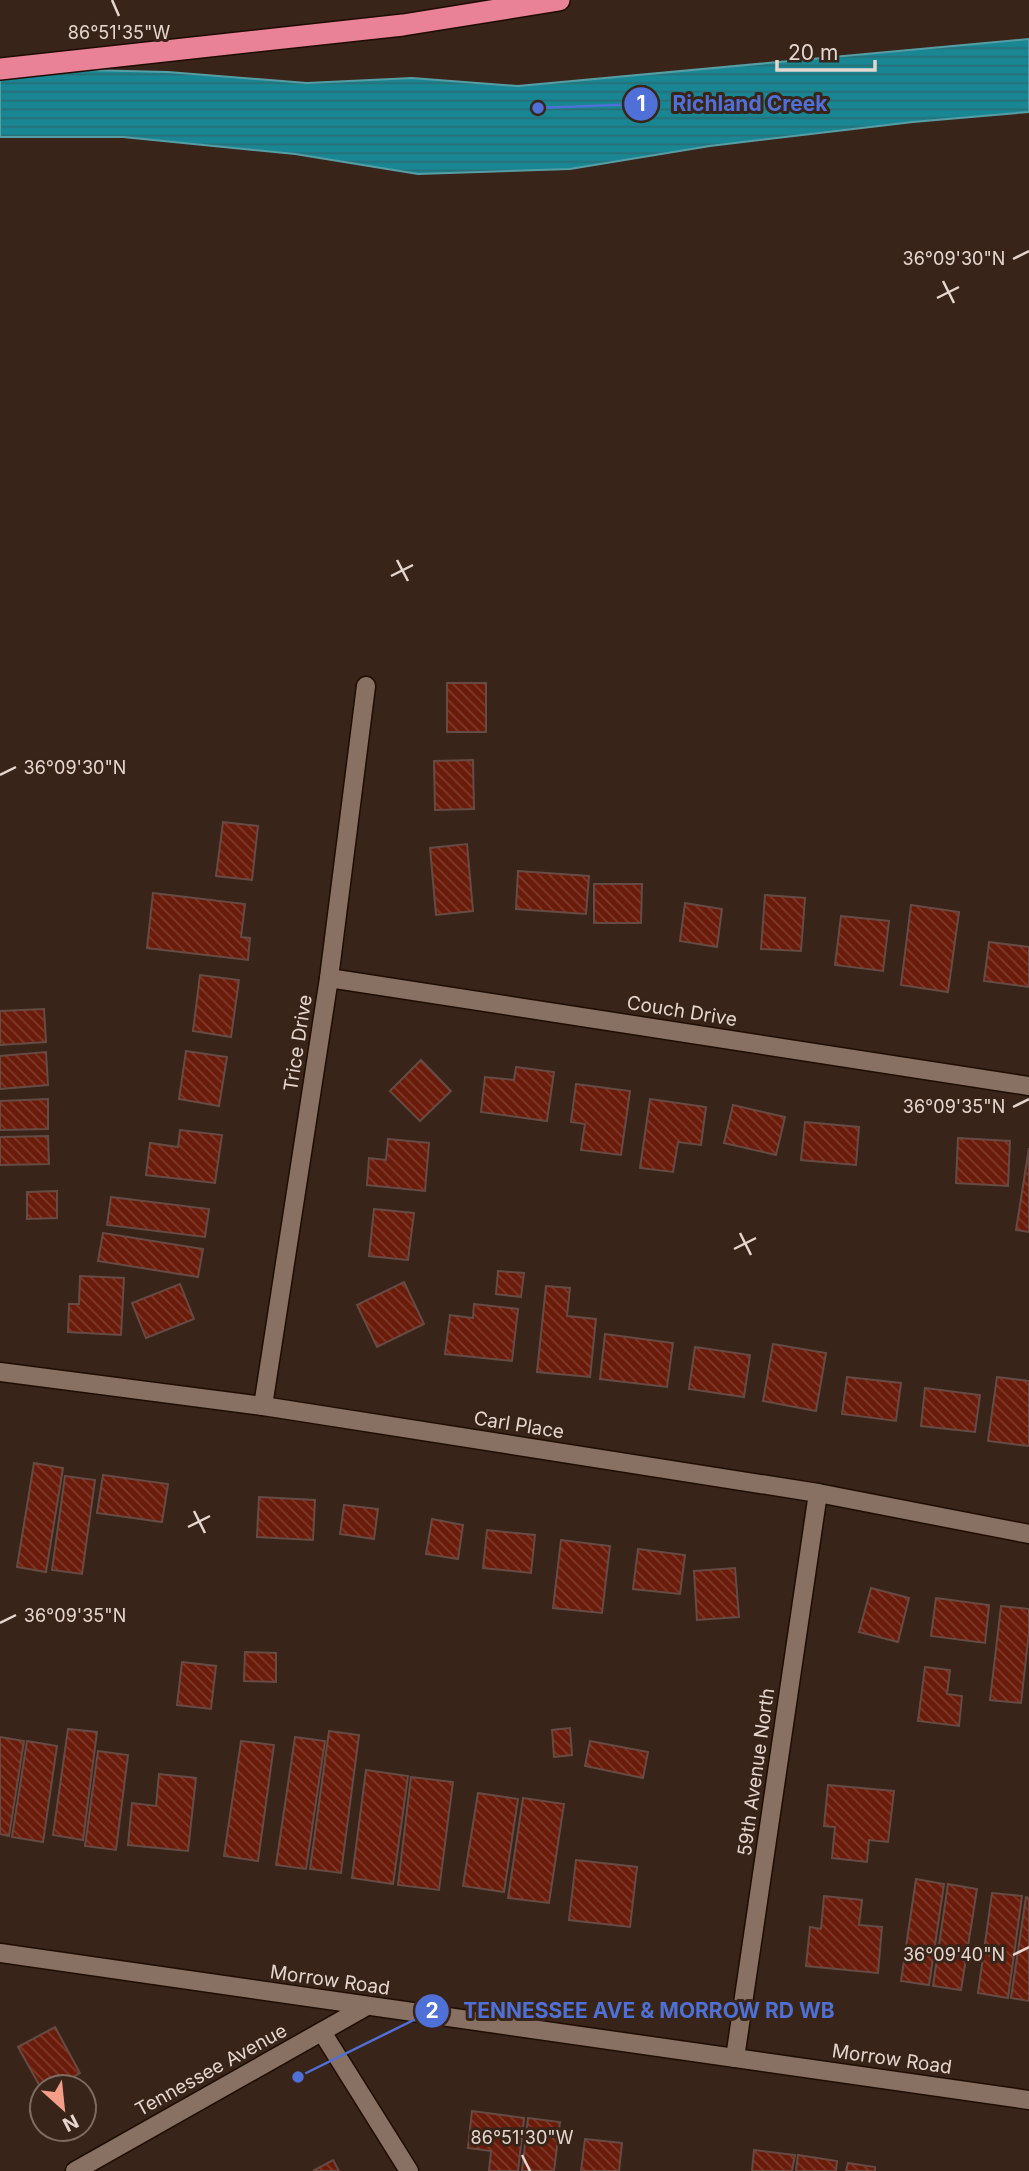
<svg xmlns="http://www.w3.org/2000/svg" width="1029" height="2171" viewBox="0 0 1029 2171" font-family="Inter,sans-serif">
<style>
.water{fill:url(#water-rules);stroke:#569ea5;stroke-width:2}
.building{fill:url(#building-back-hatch);stroke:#664b45;stroke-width:2}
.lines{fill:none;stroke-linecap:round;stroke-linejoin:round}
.service-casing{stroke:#1f0d03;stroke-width:21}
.minor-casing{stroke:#1f0d03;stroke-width:21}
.tertiary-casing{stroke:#1f0d03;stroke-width:21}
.motorway-casing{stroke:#1f0d03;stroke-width:24}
.service{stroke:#887062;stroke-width:18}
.minor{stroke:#887062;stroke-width:18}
.tertiary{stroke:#887062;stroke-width:18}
.motorway{stroke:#ea8297;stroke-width:21}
.ticks{fill:none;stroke:#e5d7cf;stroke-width:2.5}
.labels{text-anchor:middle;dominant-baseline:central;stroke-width:6;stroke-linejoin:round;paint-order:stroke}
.street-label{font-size:19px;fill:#e5d7cf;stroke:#382418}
.ticks-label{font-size:18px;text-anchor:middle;fill:#e5d7cf;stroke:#382418;stroke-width:6;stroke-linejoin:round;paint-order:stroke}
.leader{fill:none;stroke:#4f70d6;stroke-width:2.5}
.callout-dot{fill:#4f70d6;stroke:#382418;stroke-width:2.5}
.mark-label{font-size:21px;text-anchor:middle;font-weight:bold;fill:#fff}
.callout-label{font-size:21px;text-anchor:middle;font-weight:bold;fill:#4f70d6;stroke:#382418;stroke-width:6;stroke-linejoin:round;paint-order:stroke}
</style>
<defs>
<pattern id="water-rules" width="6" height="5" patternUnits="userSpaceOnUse" patternTransform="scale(1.75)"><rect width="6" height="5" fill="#198693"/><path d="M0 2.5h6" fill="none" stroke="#286e75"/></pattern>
<pattern id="building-back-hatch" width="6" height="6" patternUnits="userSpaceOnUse" patternTransform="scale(1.75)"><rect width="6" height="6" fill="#6a1b0a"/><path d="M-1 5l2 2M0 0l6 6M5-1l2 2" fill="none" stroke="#7f3b2d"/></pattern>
</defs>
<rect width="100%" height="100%" fill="#382418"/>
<path class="water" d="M1029,39V112L913,122L710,146L570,169L418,174L295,154L123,137H0V80L85,70L168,72L307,83L412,78L518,86Z"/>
<g class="building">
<rect x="447" y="683" width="39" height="49"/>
<path d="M473,760L474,809L435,810L434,761Z"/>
<path d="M223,822L258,826L252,880L216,876Z"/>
<path d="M467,844L473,911L436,915L430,848Z"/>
<path d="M518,871L589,876L586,914L516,909Z"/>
<path d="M594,884H642L641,923H594Z"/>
<path d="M153,893L245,904L241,937L250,938L248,960L147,948Z"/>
<path d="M765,895L805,898L801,951L761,949Z"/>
<path d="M685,903L722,909L717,947L680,941Z"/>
<path d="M911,905L959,912L948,992L901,985Z"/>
<path d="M841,916L889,921L883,971L835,965Z"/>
<path d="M989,942L1029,947V987L984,981Z"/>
<path d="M200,975L239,980L231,1037L193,1031Z"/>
<path d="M44,1009L46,1042L0,1045V1011Z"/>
<path d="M186,1051L227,1057L219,1106L179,1099Z"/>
<path d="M46,1052L48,1085L0,1089V1056Z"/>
<path d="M421,1060L451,1091L420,1121L390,1091Z"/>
<path d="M516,1067L554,1072L547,1121L481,1112L485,1077L514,1080Z"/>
<path d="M576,1084L630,1091L621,1155L581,1150L585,1124L571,1122Z"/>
<path d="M48,1099V1129L0,1130V1101Z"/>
<path d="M650,1099L706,1107L701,1145L678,1142L673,1172L640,1168Z"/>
<path d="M733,1105L785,1117L776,1155L724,1143Z"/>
<path d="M805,1122L859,1127L856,1165L801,1160Z"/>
<path d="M180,1130L222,1135L215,1183L146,1175L150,1143L178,1147Z"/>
<path d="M48,1136L49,1164L0,1165V1137Z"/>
<path d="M958,1138L1010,1141L1008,1186L956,1183Z"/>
<path d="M388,1139L429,1143L425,1191L367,1185L369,1158L386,1160Z"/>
<path d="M1029,1148V1232L1016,1230Z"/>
<path d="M57,1191V1218L27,1219V1192Z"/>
<path d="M111,1197L209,1209L205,1237L107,1225Z"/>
<path d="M374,1209L414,1213L408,1260L369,1256Z"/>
<path d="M103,1233L203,1249L198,1277L98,1261Z"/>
<path d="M498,1271L524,1273L521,1297L496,1294Z"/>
<path d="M80,1276L124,1278L121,1335L68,1332L69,1304H79Z"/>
<path d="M404,1282L424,1324L377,1347L357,1305Z"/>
<path d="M180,1284L194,1319L146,1338L132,1303Z"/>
<path d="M546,1286L570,1288L567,1316L596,1319L590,1377L537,1372Z"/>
<path d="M474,1304L518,1309L512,1361L445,1354L450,1315L473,1318Z"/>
<path d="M605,1334L673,1343L667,1387L600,1379Z"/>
<path d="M773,1344L826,1353L816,1411L763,1401Z"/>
<path d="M695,1347L750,1355L744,1397L689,1389Z"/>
<path d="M847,1377L901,1383L896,1421L842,1414Z"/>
<path d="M997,1377L1029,1381V1446L988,1441Z"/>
<path d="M925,1388L980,1395L975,1432L921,1426Z"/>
<path d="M34,1463L63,1468L46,1572L17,1567Z"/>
<path d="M103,1475L168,1484L162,1522L97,1513Z"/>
<path d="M65,1476L95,1480L82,1574L52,1570Z"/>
<path d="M259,1497L315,1500L313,1540L257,1537Z"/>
<path d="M344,1505L378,1509L374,1539L340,1534Z"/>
<path d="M432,1519L463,1525L458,1559L426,1554Z"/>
<path d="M487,1530L535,1535L531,1573L483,1568Z"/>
<path d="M561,1540L610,1546L602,1613L553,1608Z"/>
<path d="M638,1549L685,1555L680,1594L633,1589Z"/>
<path d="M735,1568L739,1617L697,1620L694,1571Z"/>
<path d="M871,1588L909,1598L898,1642L859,1632Z"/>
<path d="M936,1598L989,1605L985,1643L931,1636Z"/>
<path d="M1001,1606L1029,1609V1632L1021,1703L990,1700Z"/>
<path d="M245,1652L276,1653V1682L244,1681Z"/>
<path d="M182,1662L216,1666L211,1709L177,1705Z"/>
<path d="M925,1667L950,1670L947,1694L962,1696L959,1726L918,1721Z"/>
<path d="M570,1728L572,1755L554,1757L552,1730Z"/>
<path d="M68,1729L97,1732L83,1840L53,1835Z"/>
<path d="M329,1731L359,1735L341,1873L310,1869Z"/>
<path d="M0,1737L24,1741L9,1836L0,1834Z"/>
<path d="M295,1737L325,1741L306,1869L276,1865Z"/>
<path d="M27,1741L57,1746L43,1842L12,1837Z"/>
<path d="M241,1741L274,1745L258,1861L224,1856Z"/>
<path d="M590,1741L648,1752L643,1778L585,1766Z"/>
<path d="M98,1751L128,1755L116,1850L85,1846Z"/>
<path d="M366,1770L408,1776L393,1884L352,1878Z"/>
<path d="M159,1774L196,1778L188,1851L128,1845L132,1803L156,1806Z"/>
<path d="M411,1777L453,1782L439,1890L398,1885Z"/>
<path d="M828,1785L894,1791L888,1842L869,1840L867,1862L832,1858L835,1827L824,1826Z"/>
<path d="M478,1793L518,1799L504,1892L463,1886Z"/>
<path d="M523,1798L564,1804L549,1903L508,1898Z"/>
<path d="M576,1860L637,1867L630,1927L569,1920Z"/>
<path d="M916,1879L944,1884L929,1985L901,1981Z"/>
<path d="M948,1884L977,1889L961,1990L933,1986Z"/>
<path d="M992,1893L1022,1896L1008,1998L978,1993Z"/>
<path d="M824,1896L862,1900L859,1925L882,1927L878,1973L806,1966L810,1927L821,1929Z"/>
<path d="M1026,1897L1029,1898V2001L1011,1998Z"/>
<path d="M55,2027L80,2073L55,2087H42V2090L18,2047Z"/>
<path d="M472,2111L524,2118L518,2171H489L491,2151L468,2148Z"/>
<path d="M528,2118L560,2122L554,2171H522Z"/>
<path d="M585,2139L622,2143L619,2171H581Z"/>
<path d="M754,2150L795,2155L792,2171H752Z"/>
<path d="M798,2155L837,2161L836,2171H796Z"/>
<path d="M333,2160L339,2171H313Z"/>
<path d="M848,2163L875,2167V2171H846Z"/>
</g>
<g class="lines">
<defs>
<path id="service" d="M322,2032L409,2171"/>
<g id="minor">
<path d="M329,978L1029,1086"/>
<path d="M0,1372L263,1406L818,1493L1029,1534"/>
<path d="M263,1406L329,978L366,686"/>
<path d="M735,2058L818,1493"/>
</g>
<g id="tertiary">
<path d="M0,1953L1029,2100"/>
<path d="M75,2171L367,2006"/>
</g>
<path id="motorway" d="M0,69L403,25L559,0"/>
</defs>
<use href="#service" class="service-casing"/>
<use href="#minor" class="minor-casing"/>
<use href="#tertiary" class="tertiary-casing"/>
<use href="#motorway" class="motorway-casing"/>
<use href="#service" class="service"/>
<use href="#minor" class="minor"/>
<use href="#tertiary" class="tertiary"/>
<use href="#motorway" class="motorway"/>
</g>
<path class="ticks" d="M112,0L119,16M1013,259L1029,251M943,281L954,303M937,298L959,287M397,560L408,581M391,576L413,565M0,775L16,767M1013,1107L1029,1099M740,1233L751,1255M734,1249L756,1238M194,1511L205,1533M188,1527L210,1516M0,1623L16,1615M1013,1955L1029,1947M522,2155L530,2171"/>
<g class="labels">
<g class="street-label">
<text transform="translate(682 1011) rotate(9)">Couch Drive</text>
<text transform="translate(298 1043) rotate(-81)">Trice Drive</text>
<text transform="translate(519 1425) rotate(9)">Carl Place</text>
<text transform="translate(756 1772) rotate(-82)">59th Avenue North</text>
<text transform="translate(330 1980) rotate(8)">Morrow Road</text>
<text transform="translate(892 2059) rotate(8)">Morrow Road</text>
<text transform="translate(211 2070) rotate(-29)">Tennessee Avenue</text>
</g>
</g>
<g class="ticks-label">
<text x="119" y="39">86°51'35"W</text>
<text x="954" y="265">36°09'30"N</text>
<text x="75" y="774">36°09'30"N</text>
<text x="954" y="1113">36°09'35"N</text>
<text x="75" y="1622">36°09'35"N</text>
<text x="954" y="1961">36°09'40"N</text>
<text x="522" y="2144">86°51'30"W</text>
</g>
<path class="leader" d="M538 108L641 104M298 2077L432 2011"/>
<g class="callout-dot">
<circle cx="538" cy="108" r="7"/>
<circle cx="298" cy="2077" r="7"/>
<circle cx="641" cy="104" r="18"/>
<circle cx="432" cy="2011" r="18"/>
</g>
<g class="mark-label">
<text x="641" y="111">1</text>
<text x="432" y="2018">2</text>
</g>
<g class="callout-label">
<text x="750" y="111">Richland Creek</text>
<text x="649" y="2018">TENNESSEE AVE &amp; MORROW RD WB</text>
</g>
<g transform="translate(63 2108) rotate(153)"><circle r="33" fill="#382418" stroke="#7d6c61" stroke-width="2"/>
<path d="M0-5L12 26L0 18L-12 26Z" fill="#f49e89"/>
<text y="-10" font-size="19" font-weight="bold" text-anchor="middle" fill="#e5d7cf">N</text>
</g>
<path d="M777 60v10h98v-10" fill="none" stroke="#e5d7cf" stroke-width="3.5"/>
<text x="788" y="60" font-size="21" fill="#e5d7cf" stroke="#382418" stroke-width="5" paint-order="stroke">20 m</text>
</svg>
